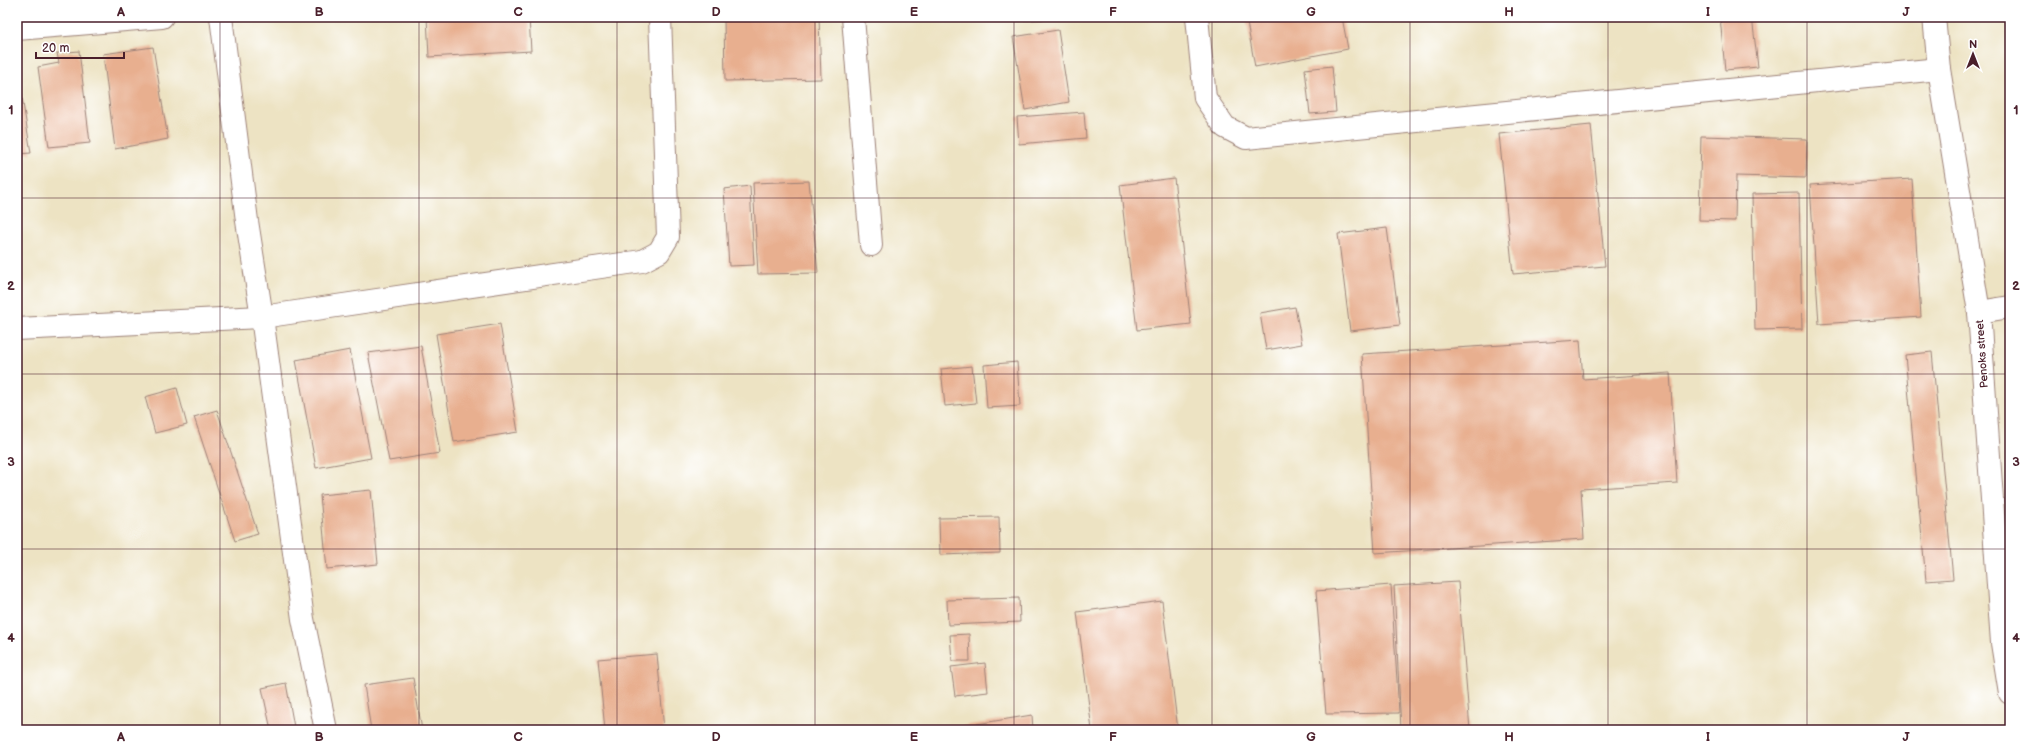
<svg xmlns="http://www.w3.org/2000/svg" width="2027" height="747" viewBox="0 0 2027 747" font-family="'Balsamiq Sans',sans-serif">
<style>
.building{fill:#e8af8f}
.lines{fill:none;stroke-linecap:round;stroke-linejoin:round}
.street-casing{stroke:#9c8177;stroke-width:24}
.street{stroke:#fff;stroke-width:22}
.grid{fill:none;stroke:#4a1f2b;stroke-width:1;stroke-opacity:0.55}
.labels{text-anchor:middle;dominant-baseline:central;stroke-width:3.5;stroke-linejoin:round;paint-order:stroke}
.street-label{font-size:11px;fill:#4a1f2b;stroke:#fff}
.neatline{fill:none;stroke:#4a1f2b;stroke-width:1.5}
.grid-label{font-size:13px;text-anchor:middle;font-weight:bold;fill:#4a1f2b}
</style>
<rect width="100%" height="100%" fill="#fff"/>
<filter id="ink" filterUnits="userSpaceOnUse"><feTurbulence type="fractalNoise" baseFrequency=".025" numOctaves="2"/><feDisplacementMap in="SourceGraphic" scale="8" xChannelSelector="R" yChannelSelector="G"/><feConvolveMatrix kernelMatrix="1 2 1 2 8 2 1 2 1" color-interpolation-filters="sRGB"/></filter>
<filter id="wash" filterUnits="userSpaceOnUse"><feTurbulence type="fractalNoise" baseFrequency=".012" numOctaves="4" result="noise"/><feDisplacementMap in="SourceGraphic" scale="16" xChannelSelector="R" yChannelSelector="G"/><feGaussianBlur stdDeviation="0.9" result="paint"/><feColorMatrix in="noise" values="0 0 0 0 0 0 0 0 0 0 0 0 0 0 0 0 0 1.4 0 .05"/><feComposite in="paint" operator="in"/></filter>
<g filter="url(#wash)">
<rect width="100%" height="100%" fill="#ede3c3"/>
<g id="blocks">
<g class="building">
<path d="M427,17H529L531,51L429,57Z"/>
<path d="M724,17H819L821,79L725,81Z"/>
<path d="M1023,17H1055V19L1024,20Z"/>
<path d="M1246,17H1342L1348,49L1255,67Z"/>
<path d="M1720,17H1752L1758,67L1725,70Z"/>
<path d="M1058,30L1069,102L1025,110L1013,37Z"/>
<path d="M153,47L168,139L115,149L103,54Z"/>
<path d="M79,51L90,143L49,147L38,67L59,63L57,53Z"/>
<path d="M1332,66L1336,112L1310,114L1305,69Z"/>
<path d="M17,72H18L31,153L17,154Z"/>
<path d="M1084,112L1086,138L1019,144L1017,117Z"/>
<path d="M1591,125L1605,266L1513,274L1499,134Z"/>
<path d="M1701,136L1807,139L1806,178L1736,176L1735,221L1699,220Z"/>
<path d="M1174,178L1191,324L1137,330L1120,185Z"/>
<path d="M1912,179L1921,317L1819,324L1810,185Z"/>
<path d="M809,181L818,273L758,274L753,183Z"/>
<path d="M750,186L754,265L729,266L724,189Z"/>
<path d="M1799,193L1802,329L1755,330L1752,194Z"/>
<path d="M1387,228L1400,325L1350,331L1338,234Z"/>
<path d="M1295,307L1302,344L1266,350L1260,313Z"/>
<path d="M500,324L518,432L454,442L436,334Z"/>
<path d="M1580,340L1583,379L1670,373L1677,483L1581,489L1584,539L1375,553L1362,354Z"/>
<path d="M421,346L440,453L389,461L368,353Z"/>
<path d="M350,350L371,458L316,468L296,360Z"/>
<path d="M1932,352L1953,579L1926,581L1905,355Z"/>
<path d="M1017,362L1020,406L987,408L984,365Z"/>
<path d="M972,366L976,403L945,406L941,369Z"/>
<path d="M177,388L187,425L155,433L145,397Z"/>
<path d="M217,410L258,534L235,541L194,417Z"/>
<path d="M371,490L378,564L327,569L320,495Z"/>
<path d="M999,517L1000,553L940,555L939,518Z"/>
<path d="M1458,582L1470,730H1401L1394,586Z"/>
<path d="M1391,585L1399,713L1326,714L1316,591Z"/>
<path d="M1019,598L1020,622L948,625L947,600Z"/>
<path d="M1162,601L1178,730H1092L1077,612Z"/>
<path d="M969,634L970,661H952L950,635Z"/>
<path d="M657,654L664,730H605L598,659Z"/>
<path d="M985,663L988,692L955,696L951,667Z"/>
<path d="M413,678L422,730H371L364,685Z"/>
<path d="M286,683L294,727L271,730L262,688Z"/>
<path d="M1032,715L1033,730H953L952,728Z"/>
</g>
</g>
</g>
<g filter="url(#ink)">
<use href="#blocks" fill-opacity="0" stroke="#9c8177" stroke-width="1"/>
<g class="lines">
<defs>
<g id="street">
<path d="M221,17L247,221L262,317L303,619L326,730"/>
<path d="M853,17L871,245"/>
<path d="M1197,17L1205,98L1225,127L1246,138L1939,69"/>
<path d="M1934,17L1939,69L1979,312L2002,643L2010,693"/>
<path d="M17,29L162,17"/>
<path d="M1979,312L2010,307"/>
<path d="M17,329L262,317L642,261L659,252L668,237L660,17"/>
</g>
</defs>
<use href="#street" class="street-casing"/>
<use href="#street" class="street"/>
</g>
</g>
<path class="grid" d="M220,17V730M419,17V730M617,17V730M815,17V730M1014,17V730M1212,17V730M1410,17V730M1608,17V730M1807,17V730M17,198H2010M17,374H2010M17,549H2010"/>
<g class="labels">
<g class="street-label">
<text transform="translate(1982 354) rotate(-94)">Penoks street</text>
</g>
</g>
<rect width="2027" height="747" fill="none" stroke="#fff" stroke-width="44"/>
<g transform="translate(1973 54)" stroke="#ffffff" stroke-width="3" paint-order="stroke">
<path d="M0-3L7 15L0 10L-7 15Z" fill="#4a1f2b"/>
<text y="-6" font-size="11" font-weight="bold" text-anchor="middle" fill="#4a1f2b">N</text>
</g>
<path d="M36 52v6h88v-6" fill="none" stroke="#4a1f2b" stroke-width="2"/>
<text x="42" y="52" font-size="12" fill="#4a1f2b" stroke="#ffffff" stroke-width="3" paint-order="stroke">20 m</text>
<rect x="22" y="22" width="1983" height="703" class="neatline"/>
<g class="grid-label">
<text x="121" y="16">A</text>
<text x="319" y="16">B</text>
<text x="518" y="16">C</text>
<text x="716" y="16">D</text>
<text x="914" y="16">E</text>
<text x="1113" y="16">F</text>
<text x="1311" y="16">G</text>
<text x="1509" y="16">H</text>
<text x="1708" y="16">I</text>
<text x="1906" y="16">J</text>
<text x="11" y="114">1</text>
<text x="2016" y="114">1</text>
<text x="11" y="290">2</text>
<text x="2016" y="290">2</text>
<text x="11" y="466">3</text>
<text x="2016" y="466">3</text>
<text x="11" y="642">4</text>
<text x="2016" y="642">4</text>
<text x="121" y="741">A</text>
<text x="319" y="741">B</text>
<text x="518" y="741">C</text>
<text x="716" y="741">D</text>
<text x="914" y="741">E</text>
<text x="1113" y="741">F</text>
<text x="1311" y="741">G</text>
<text x="1509" y="741">H</text>
<text x="1708" y="741">I</text>
<text x="1906" y="741">J</text>
</g>
</svg>
